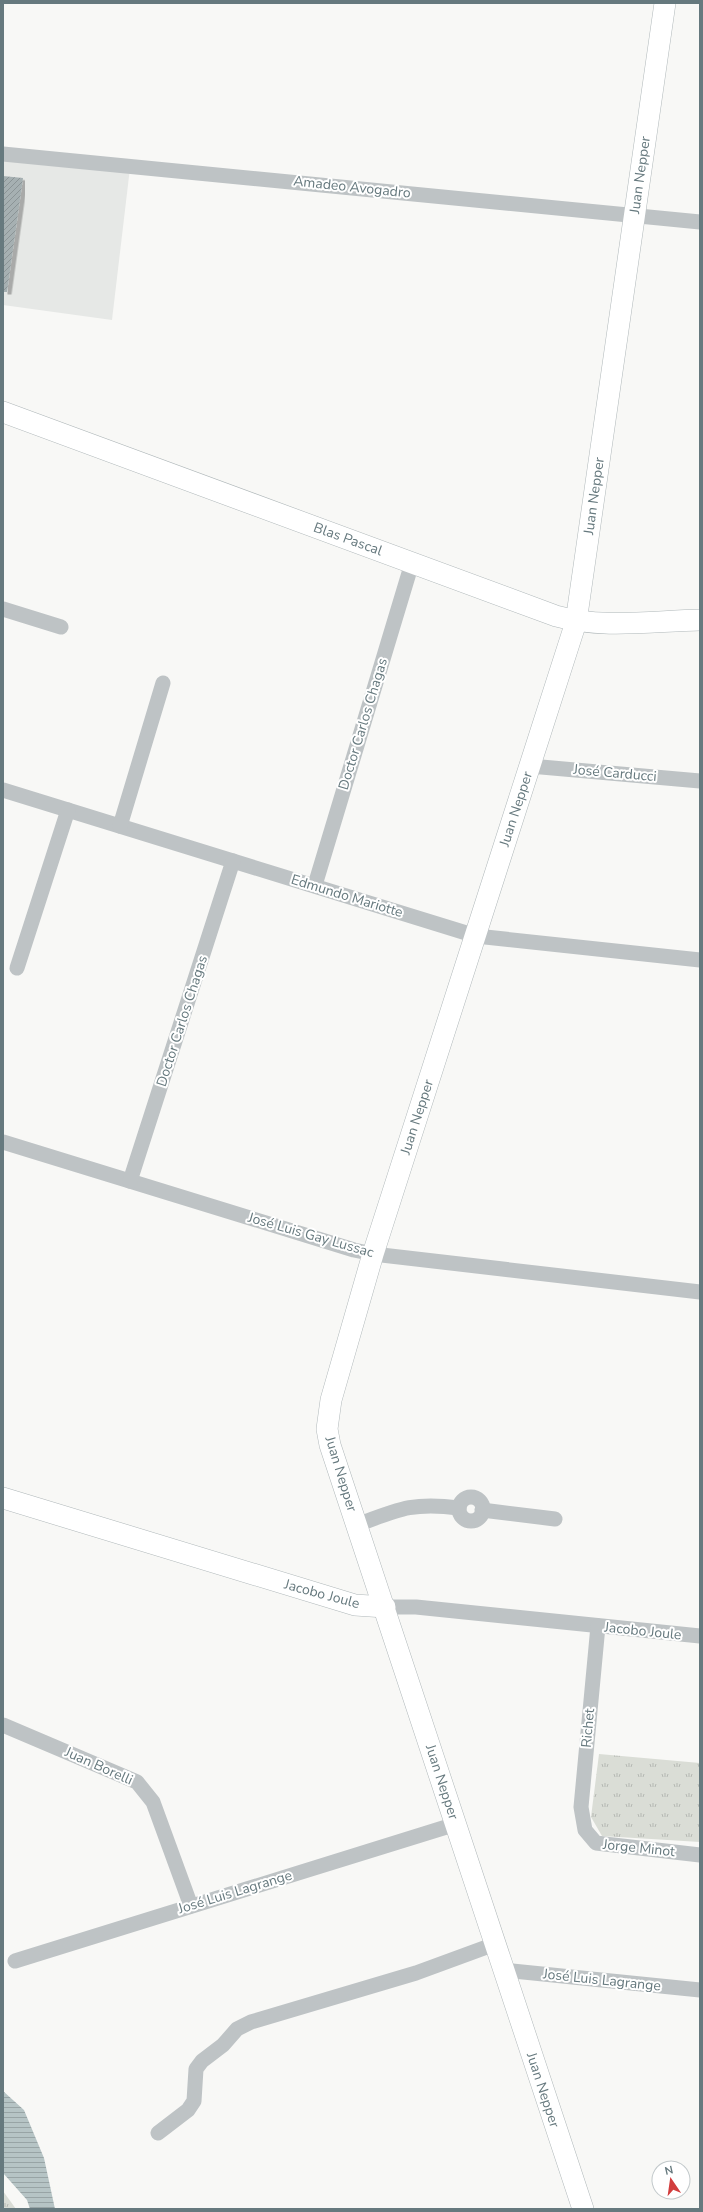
<svg xmlns="http://www.w3.org/2000/svg" width="703" height="2212" viewBox="0 0 703 2212" font-family="'Nunito Sans',sans-serif">
<style>
.built{fill:#e6e8e6}
.grass{fill:url(#grass-tufts)}
.water{fill:url(#water-rules)}
.building{fill:url(#building-hatch);filter:url(#shadow)}
.lines{fill:none;stroke-linecap:round;stroke-linejoin:round}
.secondary-casing{stroke:#b0b8ba;stroke-width:22}
.street{stroke:#bec3c5;stroke-width:15}
.secondary{stroke:#fff;stroke-width:21}
.labels{text-anchor:middle;dominant-baseline:central;stroke-width:4;stroke-linejoin:round;paint-order:stroke}
.street-label{font-size:14px;fill:#66797e;stroke:#fff}
</style>
<defs>
<pattern id="grass-tufts" width="24" height="20" patternUnits="userSpaceOnUse"><rect width="24" height="20" fill="#daddd6"/><path d="M3 7l-1-3M5 7V3M7 7l1-3M15 17l-1-3M17 17v-4M19 17l1-3" fill="none" stroke="#b5b8b3"/></pattern>
<pattern id="water-rules" width="6" height="5" patternUnits="userSpaceOnUse"><rect width="6" height="5" fill="#b6c4c5"/><path d="M0 2.5h6" fill="none" stroke="#98a4a5"/></pattern>
<pattern id="building-hatch" width="6" height="6" patternUnits="userSpaceOnUse"><rect width="6" height="6" fill="#a6b0b2"/><path d="M-1 1l2-2M0 6l6-6M5 7l2-2" fill="none" stroke="#8b9496"/></pattern>
<filter id="shadow"><feDropShadow dx="4.5" dy="2.5" stdDeviation="0" flood-color="#0004"/></filter>
</defs>
<rect width="100%" height="100%" fill="#f8f8f6"/>
<path class="built" d="M3,156L130,168L112,320L3,305Z"/>
<g class="grass">
<path d="M599,1754L700,1763V1842L602,1836L591,1817Z"/>
<path d="M3,2191L16,2209H3Z"/>
</g>
<path class="water" d="M3,2091L24,2110L44,2158L55,2209H30L27,2200L3,2173Z"/>
<path class="building" d="M3,176L23,178L7,292H3Z"/>
<g class="lines">
<defs>
<g id="secondary">
<path d="M3,412L556,616C602,629 652,621 700,620"/>
<path d="M3,1498L355,1605L385,1607"/>
<path d="M583,2209L330,1445L327,1429L331,1400L373,1254L576,622L665,3"/>
</g>
</defs>
<use href="#secondary" class="secondary-casing"/>
<g class="street">
<path d="M3,154L700,222"/>
<path d="M3,609L61,627"/>
<path d="M530,766L700,781"/>
<path d="M3,790L476,936L700,960"/>
<path d="M120,826L163,683"/>
<path d="M315,885L412,563"/>
<path d="M17,968L68,810"/>
<path d="M3,1142L354,1250L373,1254L700,1292"/>
<path d="M130,1181L233,861"/>
<circle cx="471" cy="1509" r="12"/>
<path d="M482,1510L555,1519"/>
<path d="M357,1525C399,1509 413,1502 459,1508"/>
<path d="M385,1607H416L700,1636"/>
<path d="M598,1626L581,1807L585,1830L596,1843L700,1855"/>
<path d="M3,1725L137,1782L153,1802L191,1906"/>
<path d="M15,1961L456,1824"/>
<path d="M503,1970L700,1990"/>
<path d="M158,2133L188,2110L194,2101L196,2069L202,2061L223,2045L237,2029L251,2022L416,1973L495,1944"/>
</g>
<use href="#secondary" class="secondary"/>
</g>
<g class="labels">
<g class="street-label">
<text transform="translate(640 175) rotate(-82)">Juan Nepper</text>
<text transform="translate(352 187) rotate(6)">Amadeo Avogadro</text>
<text transform="translate(594 496) rotate(-82)">Juan Nepper</text>
<text transform="translate(348 539) rotate(20)">Blas Pascal</text>
<text transform="translate(363 724) rotate(-73)">Doctor Carlos Chagas</text>
<text transform="translate(615 773) rotate(5)">José Carducci</text>
<text transform="translate(516 809) rotate(-72)">Juan Nepper</text>
<text transform="translate(347 896) rotate(17)">Edmundo Mariotte</text>
<text transform="translate(182 1021) rotate(-72)">Doctor Carlos Chagas</text>
<text transform="translate(417 1117) rotate(-72)">Juan Nepper</text>
<text transform="translate(311 1235) rotate(16)">José Luis Gay Lussac</text>
<text transform="translate(341 1474) rotate(73)">Juan Nepper</text>
<text transform="translate(322 1594) rotate(15)">Jacobo Joule</text>
<text transform="translate(643 1631) rotate(6)">Jacobo Joule</text>
<text transform="translate(588 1728) rotate(-85)">Richet</text>
<text transform="translate(99 1766) rotate(24)">Juan Borelli</text>
<text transform="translate(442 1782) rotate(72)">Juan Nepper</text>
<text transform="translate(639 1848) rotate(6)">Jorge Minot</text>
<text transform="translate(235 1892) rotate(-17)">José Luis Lagrange</text>
<text transform="translate(602 1980) rotate(6)">José Luis Lagrange</text>
<text transform="translate(543 2090) rotate(72)">Juan Nepper</text>
</g>
</g>
<rect width="703" height="2212" fill="none" stroke="#66797e" stroke-width="8"/>
<g transform="translate(671 2180) rotate(347)"><circle r="19" fill="#ffffff" stroke="#c2c9cb"/>
<path d="M0-3L7 15L0 10L-7 15Z" fill="#d23d3d"/>
<text y="-6" font-size="11" font-weight="bold" text-anchor="middle" fill="#66797e">N</text>
</g>
</svg>
